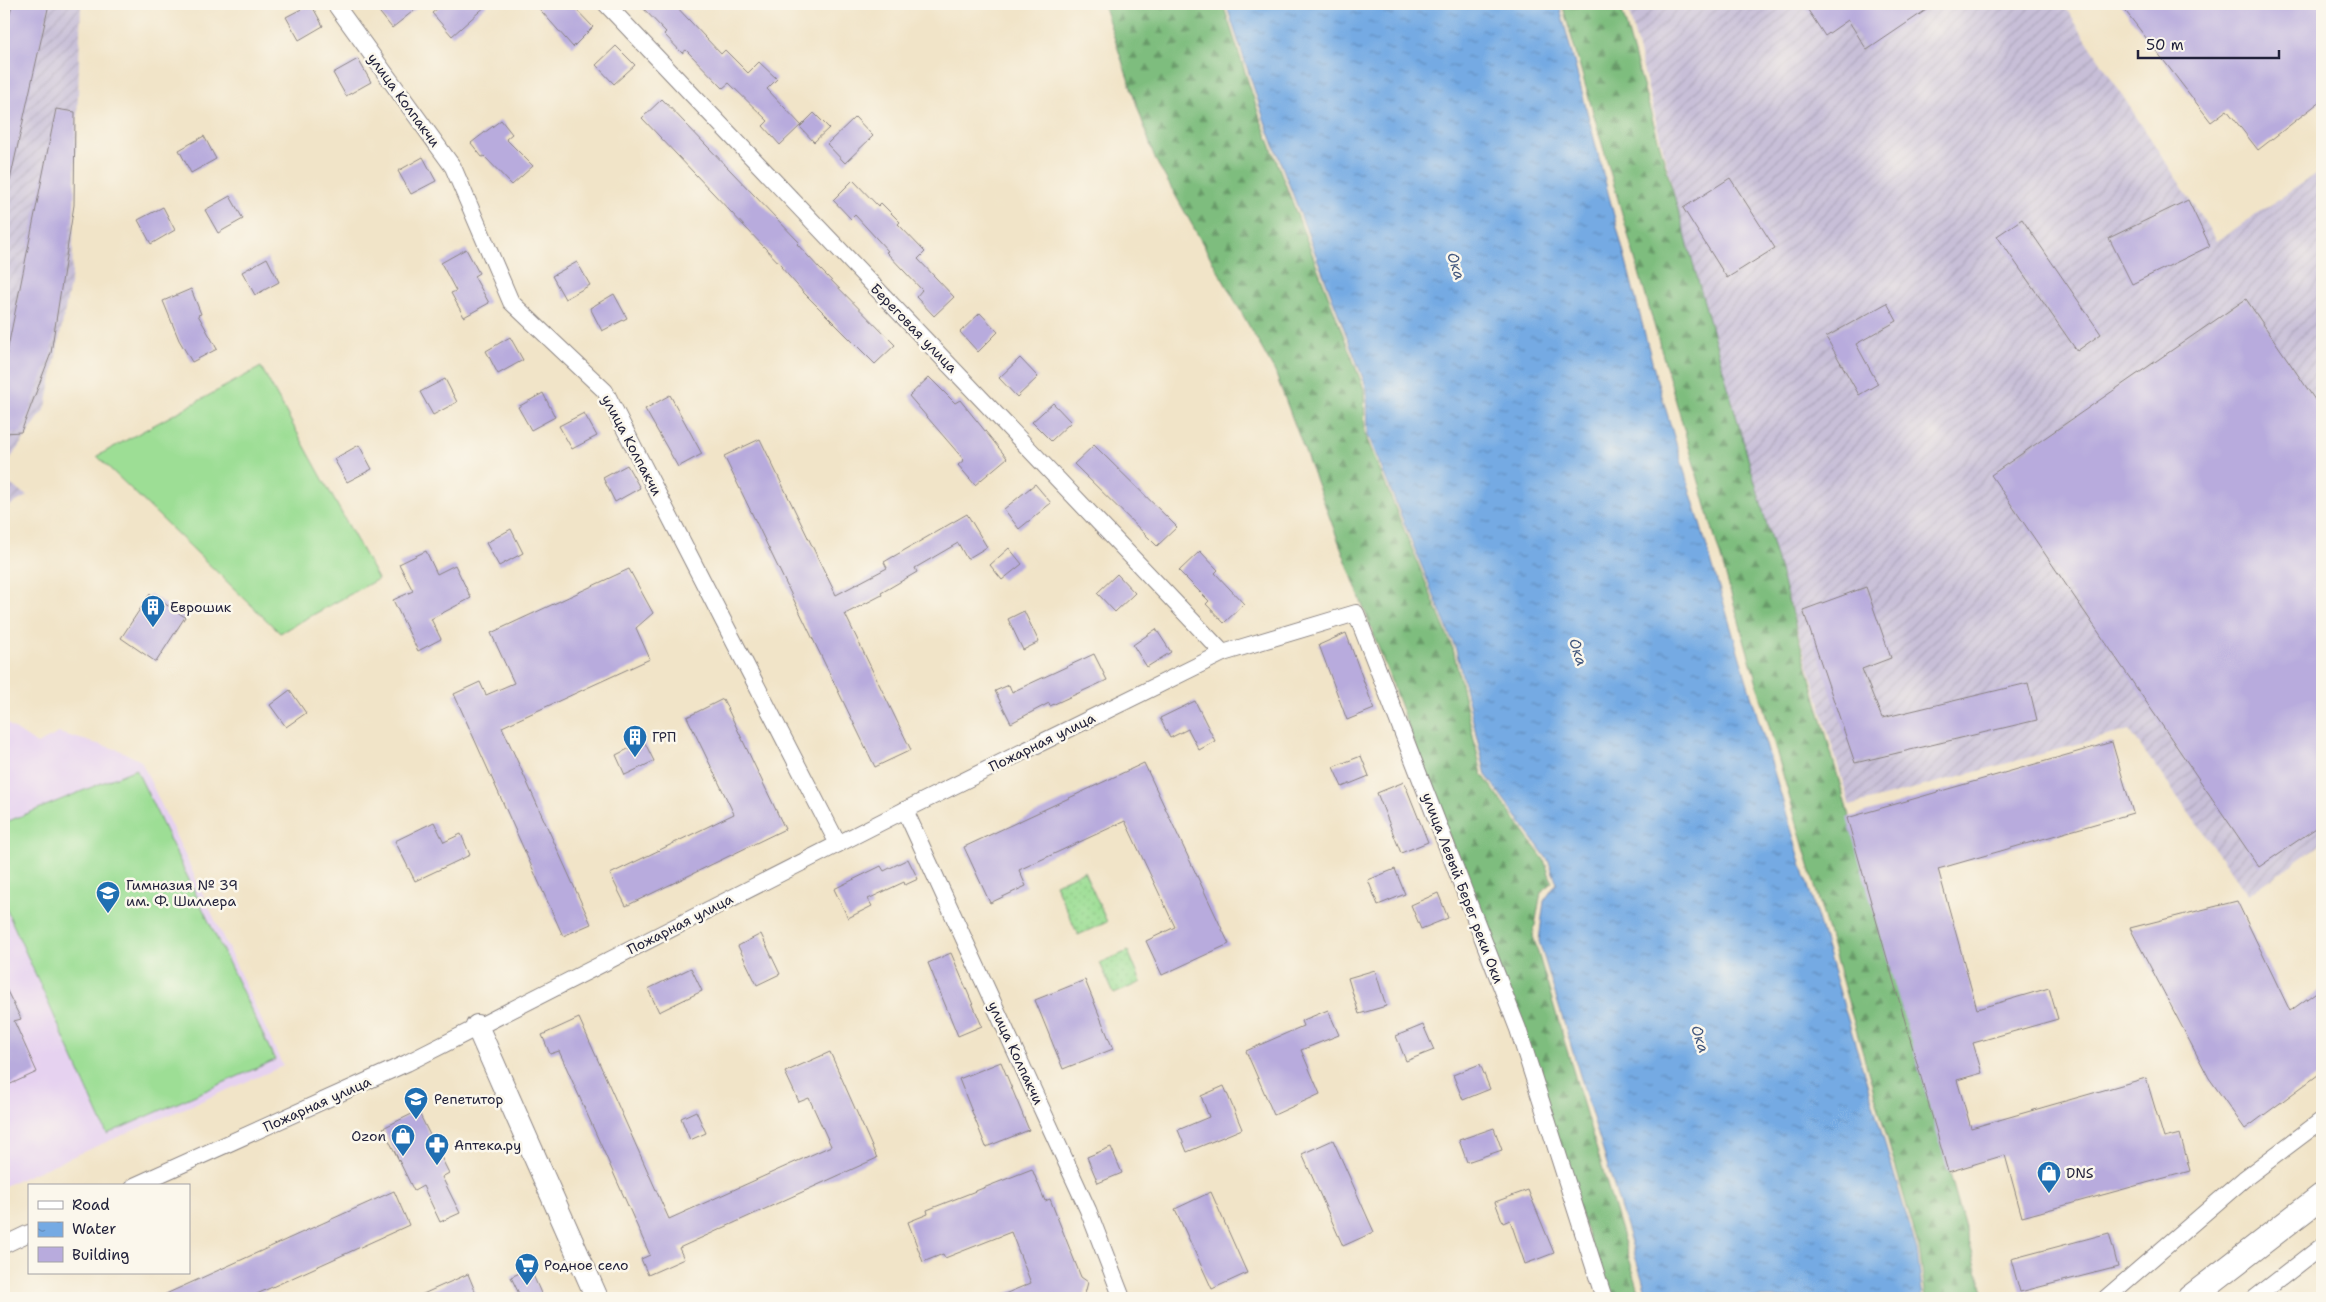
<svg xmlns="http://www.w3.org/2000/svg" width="2326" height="1302" viewBox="0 0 2326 1302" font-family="'Shantell Sans',sans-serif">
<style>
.built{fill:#e6d2f0}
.industrial{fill:url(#industrial-furrows)}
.grass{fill:#9dde95;stroke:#608068}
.forest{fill:url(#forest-firs);stroke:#50705c}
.park{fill:url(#park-dots);stroke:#608068}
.water{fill:url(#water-ripples);stroke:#4c668f}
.building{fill:#b8abdd}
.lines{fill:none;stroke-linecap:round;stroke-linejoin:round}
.street-casing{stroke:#8a8382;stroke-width:18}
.secondary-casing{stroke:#8a8382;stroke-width:24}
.primary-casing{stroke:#8a8382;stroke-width:27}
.street{stroke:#fff;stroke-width:16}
.secondary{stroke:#fff;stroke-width:22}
.primary{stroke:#fff;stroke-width:25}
.labels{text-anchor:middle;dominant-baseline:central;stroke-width:5;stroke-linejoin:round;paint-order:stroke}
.street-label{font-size:14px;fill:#22223b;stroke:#fbf7ec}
.poi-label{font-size:14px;fill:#22223b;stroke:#fbf7ec;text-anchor:start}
.water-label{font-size:15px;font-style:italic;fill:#43587e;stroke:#fbf7ec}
</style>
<defs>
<pattern id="industrial-furrows" width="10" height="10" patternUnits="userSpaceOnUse" patternTransform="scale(1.25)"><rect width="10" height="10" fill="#c8bfd8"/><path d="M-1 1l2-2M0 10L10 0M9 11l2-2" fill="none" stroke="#aca4ba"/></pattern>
<pattern id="forest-firs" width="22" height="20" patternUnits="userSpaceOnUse" patternTransform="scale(1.25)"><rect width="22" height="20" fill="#7ebd7e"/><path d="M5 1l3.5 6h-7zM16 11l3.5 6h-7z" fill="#679968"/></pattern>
<pattern id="park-dots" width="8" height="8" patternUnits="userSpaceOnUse" patternTransform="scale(1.25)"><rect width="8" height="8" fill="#9dde95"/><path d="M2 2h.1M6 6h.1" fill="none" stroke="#87be81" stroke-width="1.8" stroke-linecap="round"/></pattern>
<pattern id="water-ripples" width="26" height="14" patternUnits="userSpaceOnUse" patternTransform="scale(1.25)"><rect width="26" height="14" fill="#75aae3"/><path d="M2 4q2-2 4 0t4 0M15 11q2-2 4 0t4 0" fill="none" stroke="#608ab9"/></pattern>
</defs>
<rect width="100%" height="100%" fill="#fbf7ec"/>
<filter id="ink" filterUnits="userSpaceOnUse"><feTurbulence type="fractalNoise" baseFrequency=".02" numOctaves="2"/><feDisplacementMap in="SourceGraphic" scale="10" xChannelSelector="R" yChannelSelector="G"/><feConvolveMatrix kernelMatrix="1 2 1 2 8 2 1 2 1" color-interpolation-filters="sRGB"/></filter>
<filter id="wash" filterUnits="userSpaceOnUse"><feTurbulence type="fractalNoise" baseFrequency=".0096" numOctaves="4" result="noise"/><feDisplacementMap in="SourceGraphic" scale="20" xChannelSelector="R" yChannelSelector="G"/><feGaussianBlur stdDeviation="1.12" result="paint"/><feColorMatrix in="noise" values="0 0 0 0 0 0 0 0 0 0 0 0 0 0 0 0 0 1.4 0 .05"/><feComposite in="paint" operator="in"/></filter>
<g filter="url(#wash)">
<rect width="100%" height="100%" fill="#f1e4c8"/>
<path class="built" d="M4,717L9,725L37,744L59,733L119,750L141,761L283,1066L4,1186Z"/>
<g class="industrial">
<path d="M4,4H81L72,274L46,407L4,468Z"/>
<path d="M1627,4H2063L2217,241L2322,170V843L2248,895L2129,730L1850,806L1705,319Z"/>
<path d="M4,480L27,496L4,509Z"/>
</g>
<g class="grass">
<path d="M261,367L378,579L280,633L97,456Z"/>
<path d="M136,769L275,1060L107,1134L4,904V823Z"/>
</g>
<g class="forest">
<path d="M1103,4H1223L1260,118L1364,389L1365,434L1453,649L1482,774L1544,860L1552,882L1541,892L1533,936L1641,1298H1608L1521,1027L1275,372L1155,159Z"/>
<path d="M1562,4H1620L1985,1298H1926L1919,1249Z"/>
</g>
<g class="park">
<path d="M1084,871L1107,922L1078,935L1055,884Z"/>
<path d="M1128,951L1141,982L1114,994L1100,963Z"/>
</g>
<path class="water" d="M1226,4H1559L1655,373L1917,1251L1923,1298H1648L1539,941L1544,901L1557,883L1548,860L1486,775L1456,650L1368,435L1367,389L1264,119Z"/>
<g id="blocks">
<g class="building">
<path d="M12,4H49L10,180L4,179V40Z"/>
<path d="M311,4L323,26L299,40L286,17Z"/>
<path d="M373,4H422L392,28Z"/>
<path d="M443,4H488L452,36L432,13Z"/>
<path d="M535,4H571L593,27L573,47Z"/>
<path d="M639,4H674L721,54L725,50L748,73L759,62L777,79L767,89L801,125L780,145L763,126L768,121L729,83L723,88L686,50L682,53L664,34L666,32Z"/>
<path d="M1804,4H1935L1867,50L1848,20L1825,36Z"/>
<path d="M2120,4H2322V100L2258,150L2227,110L2211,122Z"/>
<path d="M616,46L635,65L614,84L596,65Z"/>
<path d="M358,59L371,82L346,96L333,73Z"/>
<path d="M662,99L799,242L797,244L819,268L895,345L875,364L804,293L781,267L782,266L642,118Z"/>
<path d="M56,109L75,112L74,205L51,353L21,432L4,433V367Z"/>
<path d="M814,113L829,128L814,142L800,127Z"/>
<path d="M855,117L873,136L845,163L827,144Z"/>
<path d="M501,120L512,134L506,139L533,166L512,185L484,156L482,157L471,143Z"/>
<path d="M204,136L216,159L191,173L179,150Z"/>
<path d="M423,157L436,181L411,194L398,171Z"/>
<path d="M1730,178L1775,248L1727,278L1683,208Z"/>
<path d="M853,180L878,206L881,203L900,222L898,224L925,252L918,259L954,297L934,316L916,297L922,290L886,252L888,251L855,215L851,219L833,200Z"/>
<path d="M230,196L243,219L218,233L205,210Z"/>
<path d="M2188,200L2210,246L2132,284L2109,238Z"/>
<path d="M163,207L175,230L151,244L138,220Z"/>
<path d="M2022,219L2101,334L2077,351L1997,236Z"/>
<path d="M466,249L479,273L474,276L489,303L464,317L451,293L456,291L441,263Z"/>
<path d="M267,258L279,282L255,295L242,272Z"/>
<path d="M577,262L590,285L565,299L552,276Z"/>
<path d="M191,289L201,314L198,315L217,349L192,362L179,340L163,301Z"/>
<path d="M614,294L627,318L602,331L590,308Z"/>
<path d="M2246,299L2322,410V824L2259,867L1991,475Z"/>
<path d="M1887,303L1897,321L1856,344L1878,384L1859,395L1826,337Z"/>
<path d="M980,313L998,332L978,352L960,332Z"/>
<path d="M510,337L523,360L498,374L486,351Z"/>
<path d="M1020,358L1038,377L1017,397L999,378Z"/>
<path d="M929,377L955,403L960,400L1007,458L975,485L958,465L964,460L909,396Z"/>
<path d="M445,379L457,402L433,415L420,392Z"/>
<path d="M543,393L555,417L531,430L518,407Z"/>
<path d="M670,395L702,454L678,467L645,409Z"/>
<path d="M1053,403L1071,422L1051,441L1032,422Z"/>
<path d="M584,413L597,436L572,449L559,426Z"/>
<path d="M760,439L836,595L887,568L884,562L967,514L987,547L967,559L958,543L915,568L917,572L881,593L882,595L845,614L911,750L875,767L724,456Z"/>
<path d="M359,445L372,469L347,482L334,459Z"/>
<path d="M1094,445L1177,527L1157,546L1074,464Z"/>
<path d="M627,465L640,488L615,502L603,478Z"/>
<path d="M1035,484L1051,503L1019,529L1004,509Z"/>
<path d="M511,529L523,553L499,566L486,543Z"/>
<path d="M1009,548L1022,564L1002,580L990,565Z"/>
<path d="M426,551L437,574L455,565L471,598L431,619L441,639L418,651L393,600L413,591L399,564Z"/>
<path d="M1200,551L1218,570L1215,573L1244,604L1224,623L1206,604L1209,601L1179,571Z"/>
<path d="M629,569L653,613L636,628L650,659L502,727L591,924L563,936L454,694L480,682L486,695L514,683L491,633Z"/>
<path d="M1117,574L1135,593L1115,612L1097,593Z"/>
<path d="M1866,587L1891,658L1862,669L1882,718L2028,683L2037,720L1855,763L1803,610Z"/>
<path d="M150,594L185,617L156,662L121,638Z"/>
<path d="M1024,611L1039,642L1023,650L1008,619Z"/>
<path d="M1156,629L1171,652L1147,667L1133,645Z"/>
<path d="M1346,633L1374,709L1347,720L1319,645Z"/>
<path d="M1094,654L1107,680L1050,706L1049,703L1011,723L995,691L1009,685L1012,692Z"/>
<path d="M290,690L306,713L286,727L270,705Z"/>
<path d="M723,699L785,829L626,906L610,874L734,814L687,717Z"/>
<path d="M1195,701L1215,741L1199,750L1188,729L1170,738L1160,718Z"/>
<path d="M644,741L654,761L625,775L616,755Z"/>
<path d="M2112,742L2133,813L1938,869L1977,1009L2049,988L2058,1019L1973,1043L1982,1073L1957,1080L1971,1128L2146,1078L2164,1138L2180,1134L2190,1171L2022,1217L2005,1155L1948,1172L1847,818Z"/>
<path d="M1361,756L1369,776L1342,787L1333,767Z"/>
<path d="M1144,763L1229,944L1162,975L1146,941L1175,927L1125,821L1019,870L1026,886L990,903L964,847Z"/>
<path d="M1404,782L1428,842L1401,853L1377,793Z"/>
<path d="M434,822L444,842L461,834L470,855L415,881L395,841Z"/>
<path d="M908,859L918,879L905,885L904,882L868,899L872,906L848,918L834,889L881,866L884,871Z"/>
<path d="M1395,869L1405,894L1378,905L1368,880Z"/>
<path d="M1438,893L1448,918L1421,929L1411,905Z"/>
<path d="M2237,901L2290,1011L2322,988V1072L2245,1129L2209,1078L2130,928Z"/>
<path d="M761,934L780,974L757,985L738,946Z"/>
<path d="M951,953L982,1026L958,1036L928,963Z"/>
<path d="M691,968L702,991L659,1012L648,989Z"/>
<path d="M1375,970L1386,1006L1359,1014L1348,978Z"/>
<path d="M1085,980L1113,1049L1063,1069L1035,1000Z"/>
<path d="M4,985L21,1019L14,1021L37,1072L4,1087Z"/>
<path d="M1328,1010L1339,1035L1301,1050L1320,1094L1274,1115L1246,1051L1303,1026L1301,1021Z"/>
<path d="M579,1018L669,1219L831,1146L809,1098L799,1102L785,1072L830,1052L877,1158L679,1248L684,1259L648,1275L641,1259L650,1255L559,1051L550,1054L542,1035Z"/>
<path d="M1423,1025L1434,1050L1406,1061L1396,1036Z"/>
<path d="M1001,1062L1029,1130L986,1147L959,1079Z"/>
<path d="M1480,1064L1490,1089L1463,1100L1453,1075Z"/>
<path d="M1224,1086L1242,1129L1187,1152L1178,1130L1209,1117L1201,1096Z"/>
<path d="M418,1111L449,1173L442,1177L460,1213L440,1222L423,1186L414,1191L383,1128Z"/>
<path d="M696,1111L706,1133L690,1140L681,1118Z"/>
<path d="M1494,1128L1502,1150L1467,1162L1459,1140Z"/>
<path d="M1333,1140L1374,1232L1343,1246L1302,1154Z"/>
<path d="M1111,1147L1122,1173L1098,1183L1087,1157Z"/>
<path d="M1032,1169L1045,1201L1050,1199L1081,1277L1088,1282L1084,1298H995L1031,1283L1011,1232L945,1258L943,1254L923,1262L908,1222L928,1214L927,1210Z"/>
<path d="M1528,1190L1554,1253L1525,1264L1510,1220L1503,1223L1495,1202Z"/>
<path d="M394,1191L409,1225L248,1298H157Z"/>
<path d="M1211,1192L1247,1273L1212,1289L1175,1209Z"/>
<path d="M2109,1233L2118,1267L2020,1292L2011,1259Z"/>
<path d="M530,1268L543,1298H521L511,1277Z"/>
<path d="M468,1274L478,1298H414Z"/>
</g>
</g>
</g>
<g filter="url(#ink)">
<use href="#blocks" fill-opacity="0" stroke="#8a8382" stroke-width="1"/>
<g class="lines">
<defs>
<g id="street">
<path d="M335,4L453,167L511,302L605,391L838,844"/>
<path d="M606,4L1223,653"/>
<path d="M905,810L1088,1210L1122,1298"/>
<path d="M134,1186L407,1063L905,810L1223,653L1356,613L1518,1029L1604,1298"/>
<path d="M4,1245L29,1233"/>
<path d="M2106,1298L2244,1179L2322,1120"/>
<path d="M2255,1298L2322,1246"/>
</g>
<path id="secondary" d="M477,1026L597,1298"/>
<path id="primary" d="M2190,1298L2322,1196"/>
</defs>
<use href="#street" class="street-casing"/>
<use href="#secondary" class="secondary-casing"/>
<use href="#primary" class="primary-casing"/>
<use href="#street" class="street"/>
<use href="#secondary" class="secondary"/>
<use href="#primary" class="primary"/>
</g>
</g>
<defs>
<symbol id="building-pin" viewBox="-11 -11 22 30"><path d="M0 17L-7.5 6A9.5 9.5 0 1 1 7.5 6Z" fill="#1f6fb2" stroke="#fbf7ec"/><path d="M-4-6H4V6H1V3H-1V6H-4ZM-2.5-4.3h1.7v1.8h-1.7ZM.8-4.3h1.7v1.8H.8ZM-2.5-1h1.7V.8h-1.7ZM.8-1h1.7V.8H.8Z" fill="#fff"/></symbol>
<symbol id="school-pin" viewBox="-11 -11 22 30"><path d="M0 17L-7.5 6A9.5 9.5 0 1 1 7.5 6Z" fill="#1f6fb2" stroke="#fbf7ec"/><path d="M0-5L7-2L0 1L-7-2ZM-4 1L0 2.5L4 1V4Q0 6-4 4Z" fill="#fff"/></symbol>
<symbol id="shop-pin" viewBox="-11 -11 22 30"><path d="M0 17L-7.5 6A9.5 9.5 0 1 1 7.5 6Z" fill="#1f6fb2" stroke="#fbf7ec"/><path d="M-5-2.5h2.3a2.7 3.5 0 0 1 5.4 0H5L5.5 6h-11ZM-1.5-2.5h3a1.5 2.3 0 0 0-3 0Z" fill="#fff"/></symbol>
<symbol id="pharmacy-pin" viewBox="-11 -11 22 30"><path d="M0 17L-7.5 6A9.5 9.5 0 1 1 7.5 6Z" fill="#1f6fb2" stroke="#fbf7ec"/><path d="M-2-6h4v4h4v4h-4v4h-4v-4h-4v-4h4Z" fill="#fff"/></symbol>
<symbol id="supermarket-pin" viewBox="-11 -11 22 30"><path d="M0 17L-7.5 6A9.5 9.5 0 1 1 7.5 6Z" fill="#1f6fb2" stroke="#fbf7ec"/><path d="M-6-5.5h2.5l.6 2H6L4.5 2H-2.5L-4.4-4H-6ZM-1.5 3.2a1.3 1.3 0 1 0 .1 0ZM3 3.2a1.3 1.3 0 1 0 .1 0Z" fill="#fff"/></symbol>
</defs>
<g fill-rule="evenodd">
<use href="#building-pin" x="139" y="593" width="28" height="38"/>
<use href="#building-pin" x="621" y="723" width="28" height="38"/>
<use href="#school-pin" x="94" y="879" width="28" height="38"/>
<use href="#school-pin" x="402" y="1085" width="28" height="38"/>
<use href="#shop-pin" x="389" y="1122" width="28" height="38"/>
<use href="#pharmacy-pin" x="423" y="1131" width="28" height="38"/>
<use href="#shop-pin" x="2035" y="1159" width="28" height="38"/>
<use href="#supermarket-pin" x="513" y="1251" width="28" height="38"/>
</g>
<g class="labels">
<g class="street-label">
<text transform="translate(404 100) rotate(54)">улица Колпакчи</text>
<text transform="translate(914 328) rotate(46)">Береговая улица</text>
<text transform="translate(632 445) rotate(62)">улица Колпакчи</text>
<text transform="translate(1042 742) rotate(-26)">Пожарная улица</text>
<text transform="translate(1463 888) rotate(69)">улица Левый Берег реки Оки</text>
<text transform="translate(680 924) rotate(-27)">Пожарная улица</text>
<text transform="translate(1016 1053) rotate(65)">улица Колпакчи</text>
<text transform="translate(317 1104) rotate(-24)">Пожарная улица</text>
</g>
<g class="poi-label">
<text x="170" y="607">Еврошик</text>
<text x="652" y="737">ГРП</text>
<text x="126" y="885">Гимназия № 39<tspan x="126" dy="16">им. Ф. Шиллера</tspan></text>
<text x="434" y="1099">Репетитор</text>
<text x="386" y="1136" text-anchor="end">Ozon</text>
<text x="454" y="1145">Аптека.ру</text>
<text x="2066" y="1173">DNS</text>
<text x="544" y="1265">Родное село</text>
</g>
<g class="water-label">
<text transform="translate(1456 266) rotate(72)">Ока</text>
<text transform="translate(1578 652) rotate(72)">Ока</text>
<text transform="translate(1700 1039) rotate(72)">Ока</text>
</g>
</g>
<rect width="2326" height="1302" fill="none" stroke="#fbf7ec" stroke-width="20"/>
<rect x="28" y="1184" width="162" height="90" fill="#fbf7ec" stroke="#a4a2a5"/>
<rect x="38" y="1201" width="25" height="8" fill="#ffffff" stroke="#a4a2a5"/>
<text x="72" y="1210" font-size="15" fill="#22223b">Road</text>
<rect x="38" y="1222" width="25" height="15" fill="url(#water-ripples)" stroke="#a4a2a5"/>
<text x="72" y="1234" font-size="15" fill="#22223b">Water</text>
<rect x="38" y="1247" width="25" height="15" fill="#b8abdd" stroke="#a4a2a5"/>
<text x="72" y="1260" font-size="15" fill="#22223b">Building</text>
<path d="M2138 50v8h141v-8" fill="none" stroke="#22223b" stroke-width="2.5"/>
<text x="2146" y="50" font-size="15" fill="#22223b" stroke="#fbf7ec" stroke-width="4" paint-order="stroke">50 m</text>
</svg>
